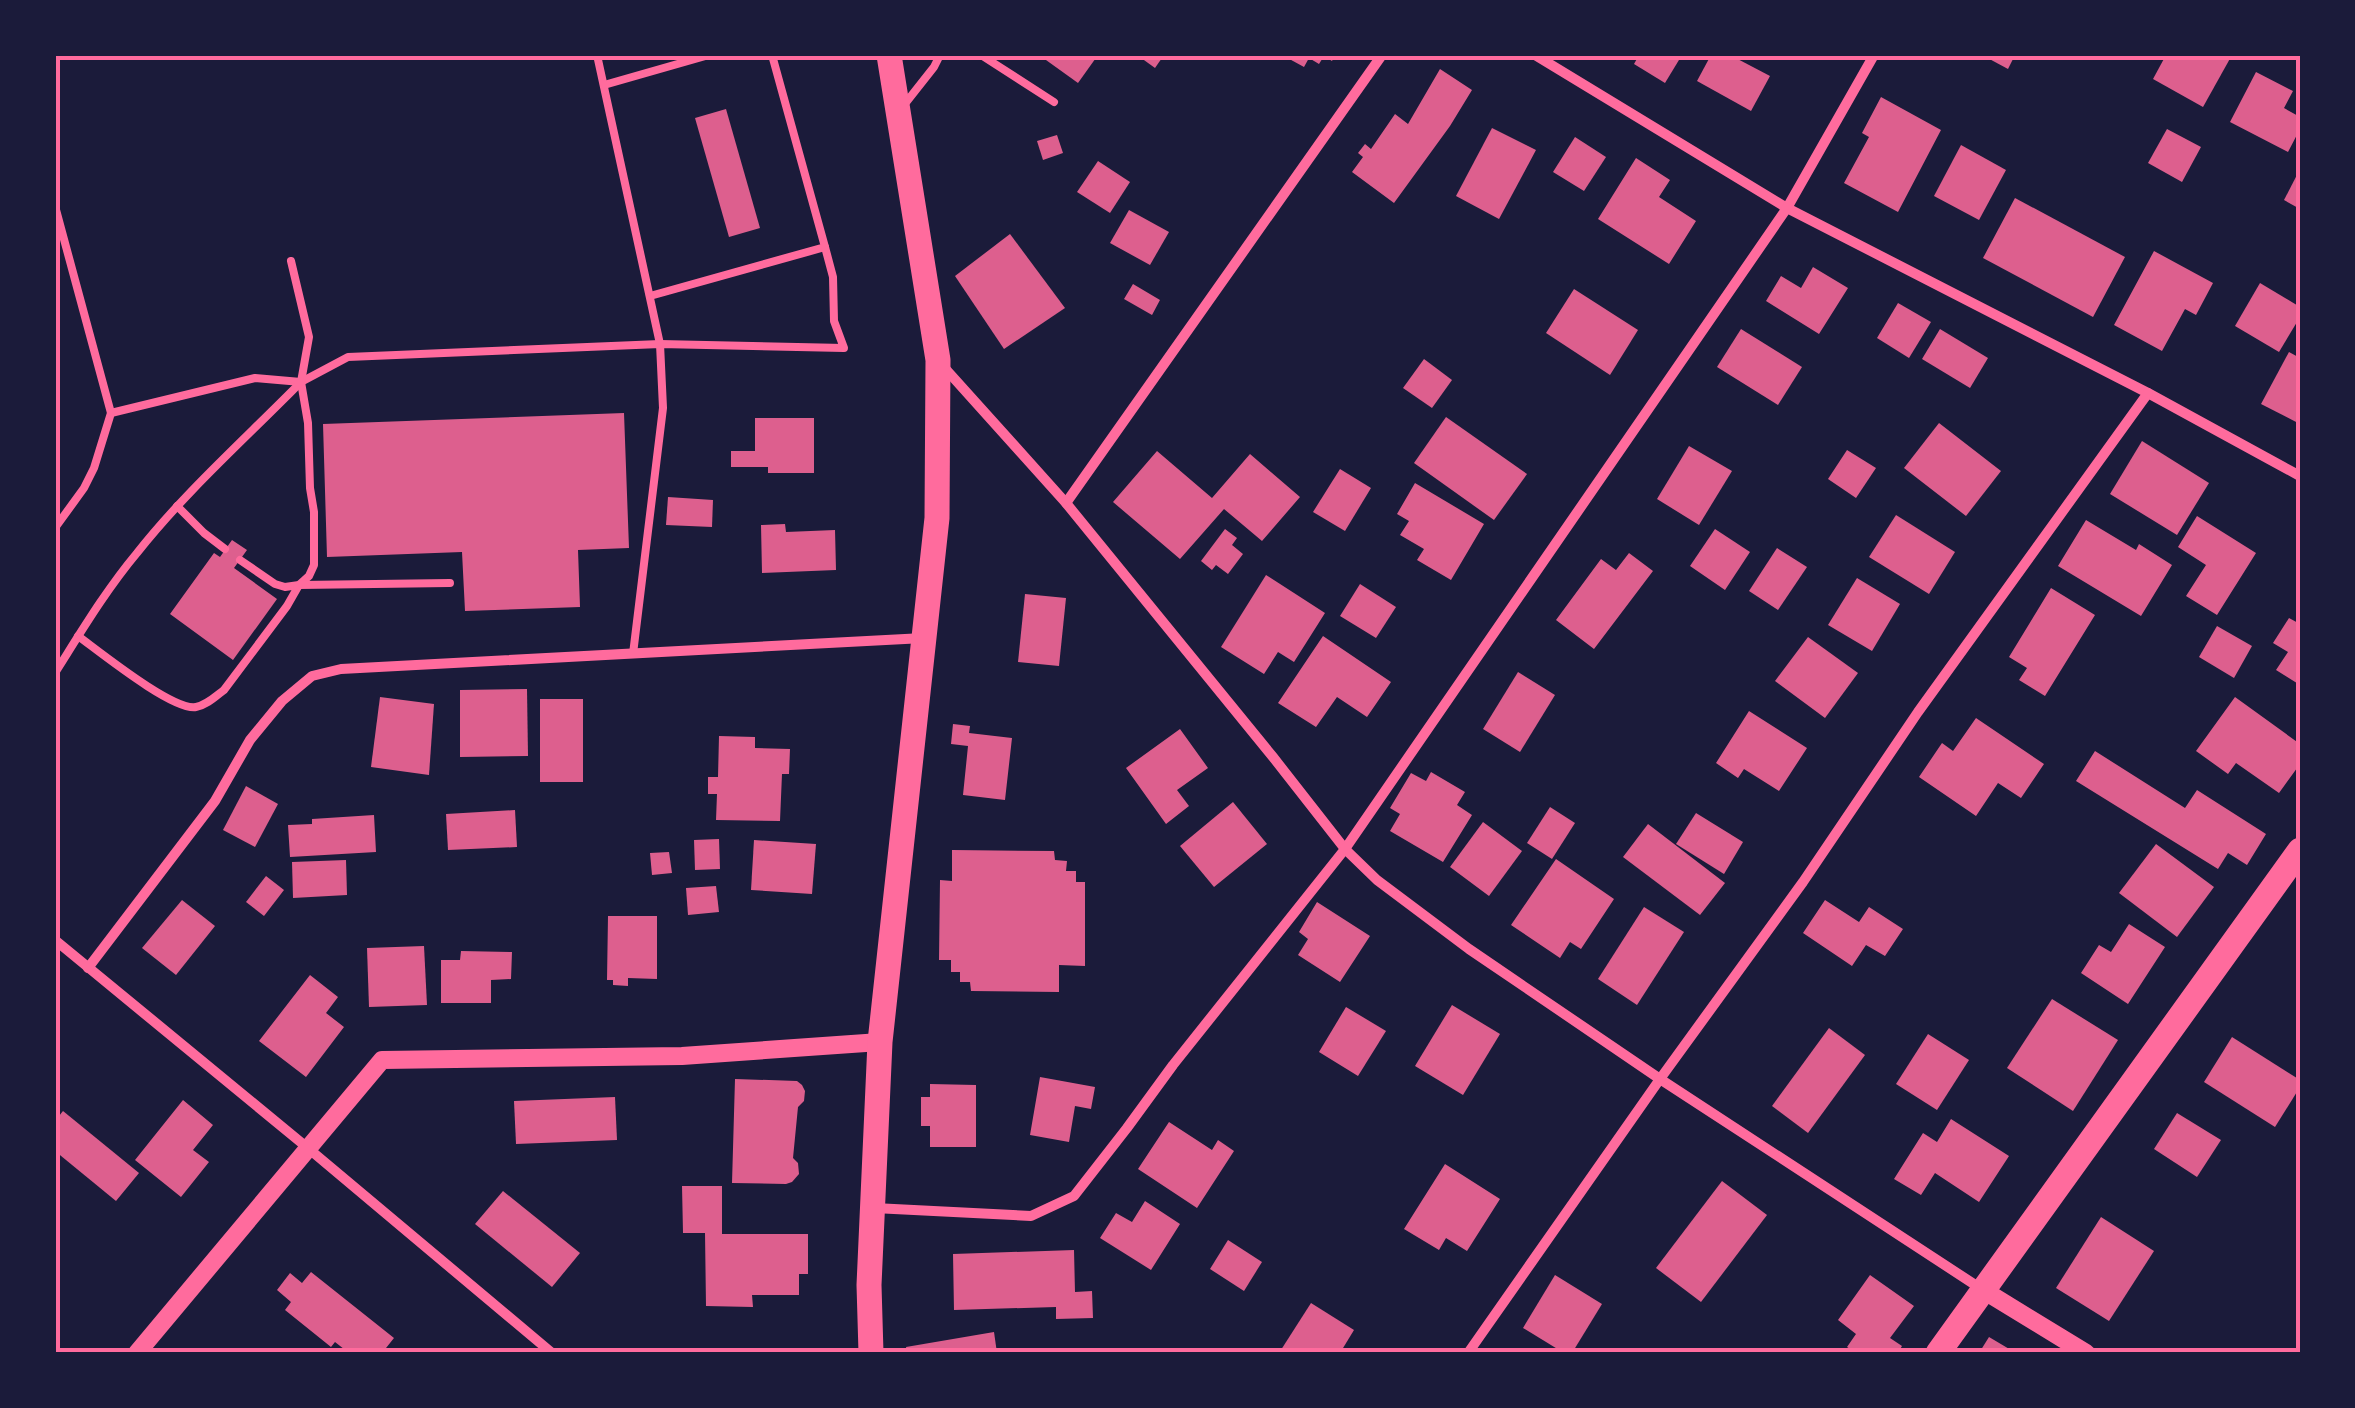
<svg xmlns="http://www.w3.org/2000/svg" width="2355" height="1408" viewBox="0 0 2355 1408" font-family="Helvetica,sans-serif">
<style>
.building{fill:#dd5f8e}
.lines{fill:none;stroke-linecap:round;stroke-linejoin:round}
.service{stroke:#ff6b9d;stroke-width:8}
.minor{stroke:#ff6b9d;stroke-width:10}
.tertiary{stroke:#ff6b9d;stroke-width:18}
.primary{stroke:#ff6b9d;stroke-width:25}
.neatline{fill:none;stroke:#ff6b9d;stroke-width:4}
</style>
<rect width="100%" height="100%" fill="#1b1b3a"/>
<g class="building">
<path d="M1039,55H1098L1078,83Z"/>
<path d="M1137,55H1164L1155,68Z"/>
<path d="M1282,55H1335L1332,61L1324,56L1319,64L1309,58L1304,67Z"/>
<path d="M1639,55H1682L1665,83L1634,64Z"/>
<path d="M1711,55H1730L1770,76L1751,111L1697,81Z"/>
<path d="M1982,55H2015L2008,69Z"/>
<path d="M2166,55H2232L2203,107L2153,79Z"/>
<path d="M1440,69L1472,90L1450,126L1394,203L1352,172L1363,157L1358,153L1365,144L1371,149L1395,114L1408,124Z"/>
<path d="M2256,72L2293,91L2284,108L2300,117V129L2288,152L2230,122Z"/>
<path d="M1881,97L1941,130L1898,212L1844,183L1869,137L1862,133Z"/>
<path d="M726,109L760,228L729,237L695,118Z"/>
<path d="M1492,128L1536,150L1499,219L1456,196Z"/>
<path d="M2167,129L2201,147L2182,182L2148,163Z"/>
<path d="M1057,135L1063,153L1043,160L1037,141Z"/>
<path d="M1575,137L1606,157L1584,191L1553,172Z"/>
<path d="M1961,145L2006,170L1979,220L1934,196Z"/>
<path d="M1636,158L1670,180L1659,197L1696,221L1669,264L1598,219Z"/>
<path d="M1098,161L1130,182L1110,213L1077,192Z"/>
<path d="M2300,169V209L2284,200Z"/>
<path d="M2015,198L2125,257L2093,317L1983,258Z"/>
<path d="M1129,210L1169,232L1150,265L1110,243Z"/>
<path d="M1010,234L1065,308L1004,349L955,276Z"/>
<path d="M2154,251L2213,283L2196,315L2185,309L2162,351L2114,325Z"/>
<path d="M1813,267L1848,288L1819,334L1766,301L1781,276L1801,288Z"/>
<path d="M2260,283L2300,307V317L2279,352L2235,326Z"/>
<path d="M1133,284L1160,300L1152,315L1124,299Z"/>
<path d="M1574,289L1638,330L1610,375L1546,333Z"/>
<path d="M1898,303L1931,322L1909,358L1877,338Z"/>
<path d="M1741,329L1802,367L1778,405L1717,367Z"/>
<path d="M1940,329L1988,358L1970,388L1922,359Z"/>
<path d="M2289,352L2300,358V424L2261,404Z"/>
<path d="M1424,359L1452,380L1432,408L1403,388Z"/>
<path d="M624,413L629,548L578,550L580,607L465,611L462,552L327,557L323,424Z"/>
<path d="M1446,417L1527,474L1494,520L1414,463Z"/>
<path d="M755,418H814V473H768V467H731V451H755Z"/>
<path d="M1939,423L2001,471L1966,516L1904,468Z"/>
<path d="M2142,441L2209,483L2177,535L2110,494Z"/>
<path d="M1689,446L1732,471L1699,525L1657,499Z"/>
<path d="M1847,450L1876,468L1856,498L1828,479Z"/>
<path d="M1157,451L1212,498L1250,454L1300,497L1262,541L1224,509L1180,559L1113,502Z"/>
<path d="M1340,469L1371,488L1345,531L1313,512Z"/>
<path d="M1415,483L1484,524L1451,580L1417,560L1424,549L1400,535L1409,521L1397,514Z"/>
<path d="M668,497L713,500L712,527L666,525Z"/>
<path d="M1896,515L1955,552L1929,594L1869,557Z"/>
<path d="M2197,516L2256,553L2217,615L2186,596L2206,565L2178,547Z"/>
<path d="M2086,520L2136,550L2139,544L2172,565L2141,616L2058,566Z"/>
<path d="M785,524L786,532L835,530L836,570L762,573L761,525Z"/>
<path d="M1225,529L1237,538L1232,545L1243,554L1228,574L1216,565L1212,570L1201,561Z"/>
<path d="M1715,529L1750,552L1725,590L1690,566Z"/>
<path d="M232,540L247,550L234,568L277,599L233,660L170,614L214,553L220,557Z"/>
<path d="M1777,548L1807,567L1778,610L1749,591Z"/>
<path d="M1629,553L1653,571L1594,649L1556,620L1601,559L1616,570Z"/>
<path d="M1266,575L1325,613L1294,662L1278,652L1264,674L1221,647Z"/>
<path d="M1857,578L1900,604L1872,651L1828,625Z"/>
<path d="M1360,584L1396,607L1376,638L1340,616Z"/>
<path d="M2051,588L2095,615L2045,696L2019,680L2027,668L2009,657Z"/>
<path d="M1025,594L1066,598L1059,666L1018,662Z"/>
<path d="M2289,618L2300,624V685L2276,670L2288,652L2273,643Z"/>
<path d="M2217,626L2252,646L2234,678L2199,657Z"/>
<path d="M1323,636L1391,682L1367,717L1337,697L1316,727L1278,703Z"/>
<path d="M1808,637L1858,673L1825,718L1775,681Z"/>
<path d="M1518,672L1555,695L1520,752L1483,729Z"/>
<path d="M527,689L528,756L460,757V690Z"/>
<path d="M380,697L434,704L429,775L371,767Z"/>
<path d="M2235,697L2300,744V764L2279,793L2236,763L2228,774L2196,751Z"/>
<rect x="540" y="699" width="43" height="83"/>
<path d="M1749,711L1807,748L1779,791L1744,769L1738,778L1716,763Z"/>
<path d="M1976,718L2044,764L2021,798L1998,783L1976,816L1919,777L1942,743L1953,751Z"/>
<path d="M953,724L970,726L969,733L1012,738L1005,800L963,795L968,746L951,744Z"/>
<path d="M1180,729L1208,768L1177,790L1189,806L1166,824L1126,768Z"/>
<path d="M719,736L755,737V748L790,749L789,774H782L780,821L716,820L717,794H708V777H718Z"/>
<path d="M2095,751L2185,808L2197,790L2266,834L2247,865L2228,853L2218,869L2076,781Z"/>
<path d="M1431,772L1465,792L1457,805L1472,815L1443,862L1390,831L1400,814L1390,808L1411,773L1426,781Z"/>
<path d="M246,786L278,804L255,847L223,830Z"/>
<path d="M1233,802L1267,844L1214,887L1180,846Z"/>
<path d="M1550,807L1575,823L1552,859L1527,843Z"/>
<path d="M515,810L517,847L448,850L446,814Z"/>
<path d="M1696,813L1743,842L1724,874L1676,844Z"/>
<path d="M374,815L376,852L290,857L288,825L312,824V819Z"/>
<path d="M1483,822L1522,851L1489,896L1450,867Z"/>
<path d="M1648,824L1725,883L1700,915L1623,857Z"/>
<path d="M719,839L720,869L695,870L694,840Z"/>
<path d="M754,840L816,844L812,894L751,890Z"/>
<path d="M2156,844L2214,887L2177,937L2119,893Z"/>
<path d="M952,850L1054,851L1055,860L1067,861L1066,871H1076V882H1085V966L1059,965V992L971,991L970,982H960V972H951V960H939L940,880L952,881Z"/>
<path d="M669,852L672,873L652,875L650,853Z"/>
<path d="M1556,859L1614,899L1581,949L1570,942L1560,958L1511,925Z"/>
<path d="M346,860L347,895L293,898L292,862Z"/>
<path d="M266,876L284,890L264,916L246,902Z"/>
<path d="M716,886L719,912L688,915L686,888Z"/>
<path d="M182,900L215,926L176,975L142,948Z"/>
<path d="M1825,900L1859,922L1869,907L1903,929L1885,956L1866,945L1852,966L1803,933Z"/>
<path d="M1317,902L1370,936L1340,982L1298,955L1308,939L1299,932Z"/>
<path d="M1644,907L1684,932L1637,1005L1598,979Z"/>
<path d="M608,916H657V979L628,978V986L613,985V980H607Z"/>
<path d="M2129,924L2165,947L2128,1004L2081,973L2099,945L2111,952Z"/>
<path d="M424,946L427,1005L369,1007L367,948Z"/>
<path d="M461,951L512,952L511,979L491,980V1003H441V960H460Z"/>
<path d="M310,975L338,997L326,1013L344,1027L306,1077L259,1041Z"/>
<path d="M2052,999L2118,1040L2073,1111L2007,1068Z"/>
<path d="M1452,1005L1500,1034L1463,1095L1415,1066Z"/>
<path d="M1346,1007L1386,1031L1358,1076L1319,1052Z"/>
<path d="M1829,1028L1865,1055L1808,1133L1772,1106Z"/>
<path d="M1928,1034L1969,1060L1937,1110L1896,1084Z"/>
<path d="M2232,1037L2300,1080V1087L2275,1127L2204,1082Z"/>
<path d="M1040,1077L1095,1087L1091,1109L1075,1106L1069,1142L1030,1135Z"/>
<path d="M735,1079L797,1081L802,1085L805,1091L804,1101L798,1107L793,1158L798,1163L799,1174L792,1182L786,1184L732,1183Z"/>
<path d="M930,1084L976,1085V1147H930V1126H921V1097H930Z"/>
<path d="M615,1097L617,1140L516,1144L514,1101Z"/>
<path d="M183,1100L213,1125L193,1150L209,1162L181,1197L135,1160Z"/>
<path d="M63,1111L139,1173L116,1201L55,1151V1121Z"/>
<path d="M2177,1113L2221,1140L2197,1177L2154,1149Z"/>
<path d="M1951,1119L2009,1156L1979,1202L1935,1173L1921,1195L1894,1179L1923,1133L1937,1142Z"/>
<path d="M1169,1122L1212,1150L1218,1140L1234,1151L1197,1208L1138,1169Z"/>
<path d="M1445,1164L1500,1199L1467,1251L1446,1238L1439,1250L1404,1229Z"/>
<path d="M1722,1181L1767,1215L1701,1302L1656,1268Z"/>
<path d="M682,1186H722V1234H808V1274H799V1295H752L753,1307L706,1306L705,1233H683Z"/>
<path d="M503,1191L580,1253L552,1287L475,1224Z"/>
<path d="M1145,1201L1180,1224L1151,1270L1100,1238L1116,1213L1132,1222Z"/>
<path d="M2101,1217L2154,1251L2109,1321L2056,1288Z"/>
<path d="M1228,1240L1262,1262L1244,1291L1210,1269Z"/>
<path d="M1074,1250L1075,1292L1092,1291L1093,1318L1056,1319V1307L954,1310L953,1254Z"/>
<path d="M311,1272L394,1338L382,1353H349L335,1342L331,1347L285,1310L291,1302L277,1290L290,1273L302,1283Z"/>
<path d="M1555,1275L1602,1304L1572,1353H1564L1523,1328Z"/>
<path d="M1870,1275L1914,1306L1890,1338L1902,1346L1898,1353H1856L1847,1347L1856,1334L1838,1320Z"/>
<path d="M1311,1303L1354,1330L1340,1353H1279Z"/>
<path d="M994,1332L997,1353H907L906,1347Z"/>
<path d="M1989,1337L2016,1353H1979Z"/>
</g>
<g class="lines">
<g class="service">
<path d="M597,55L660,344L663,408L633,654"/>
<path d="M981,55L1054,102"/>
<path d="M604,85L709,55"/>
<path d="M904,105L934,67L940,55"/>
<path d="M55,206L111,413L94,468L84,488L55,528"/>
<path d="M650,296L825,247L772,55"/>
<path d="M111,413L255,378L301,382L348,357L660,344L844,348L834,321L833,277L825,247"/>
<path d="M177,506L204,533L225,549"/>
<path d="M240,560L275,584L285,587L299,585L309,576L314,565V512L310,488L308,423L301,382L309,337L291,261"/>
<path d="M78,636C100,652 173,711 196,707C207,705 216,696 224,690L287,606L299,585L450,583"/>
<path d="M55,673C81,632 106,590 137,553C186,491 246,438 301,382"/>
</g>
<g class="minor">
<path d="M1535,55L1787,208L2148,393L2300,476"/>
<path d="M942,365L1066,503L1273,757L1345,849L1377,880L1469,949L1660,1079L1983,1290"/>
<path d="M1066,503L1382,55"/>
<path d="M55,940L309,1149L552,1353"/>
<path d="M88,968L215,801L250,740L282,701L312,676L341,669L924,638"/>
<path d="M874,1208L1031,1216L1074,1196L1127,1128L1173,1065L1345,849L1787,208L1874,55"/>
<path d="M1468,1353L1660,1079L1803,882L1918,712L2148,393"/>
</g>
<g class="tertiary">
<path d="M1983,1290L2086,1353"/>
<path d="M137,1353L382,1060L682,1056L880,1042"/>
</g>
<g class="primary">
<path d="M871,1353L869,1285L880,1042L937,518L938,360L889,55"/>
<path d="M1938,1353L2300,850"/>
</g>
</g>
<rect width="2355" height="1408" fill="none" stroke="#1b1b3a" stroke-width="115"/>
<rect x="58" y="58" width="2240" height="1292" class="neatline"/>
</svg>
